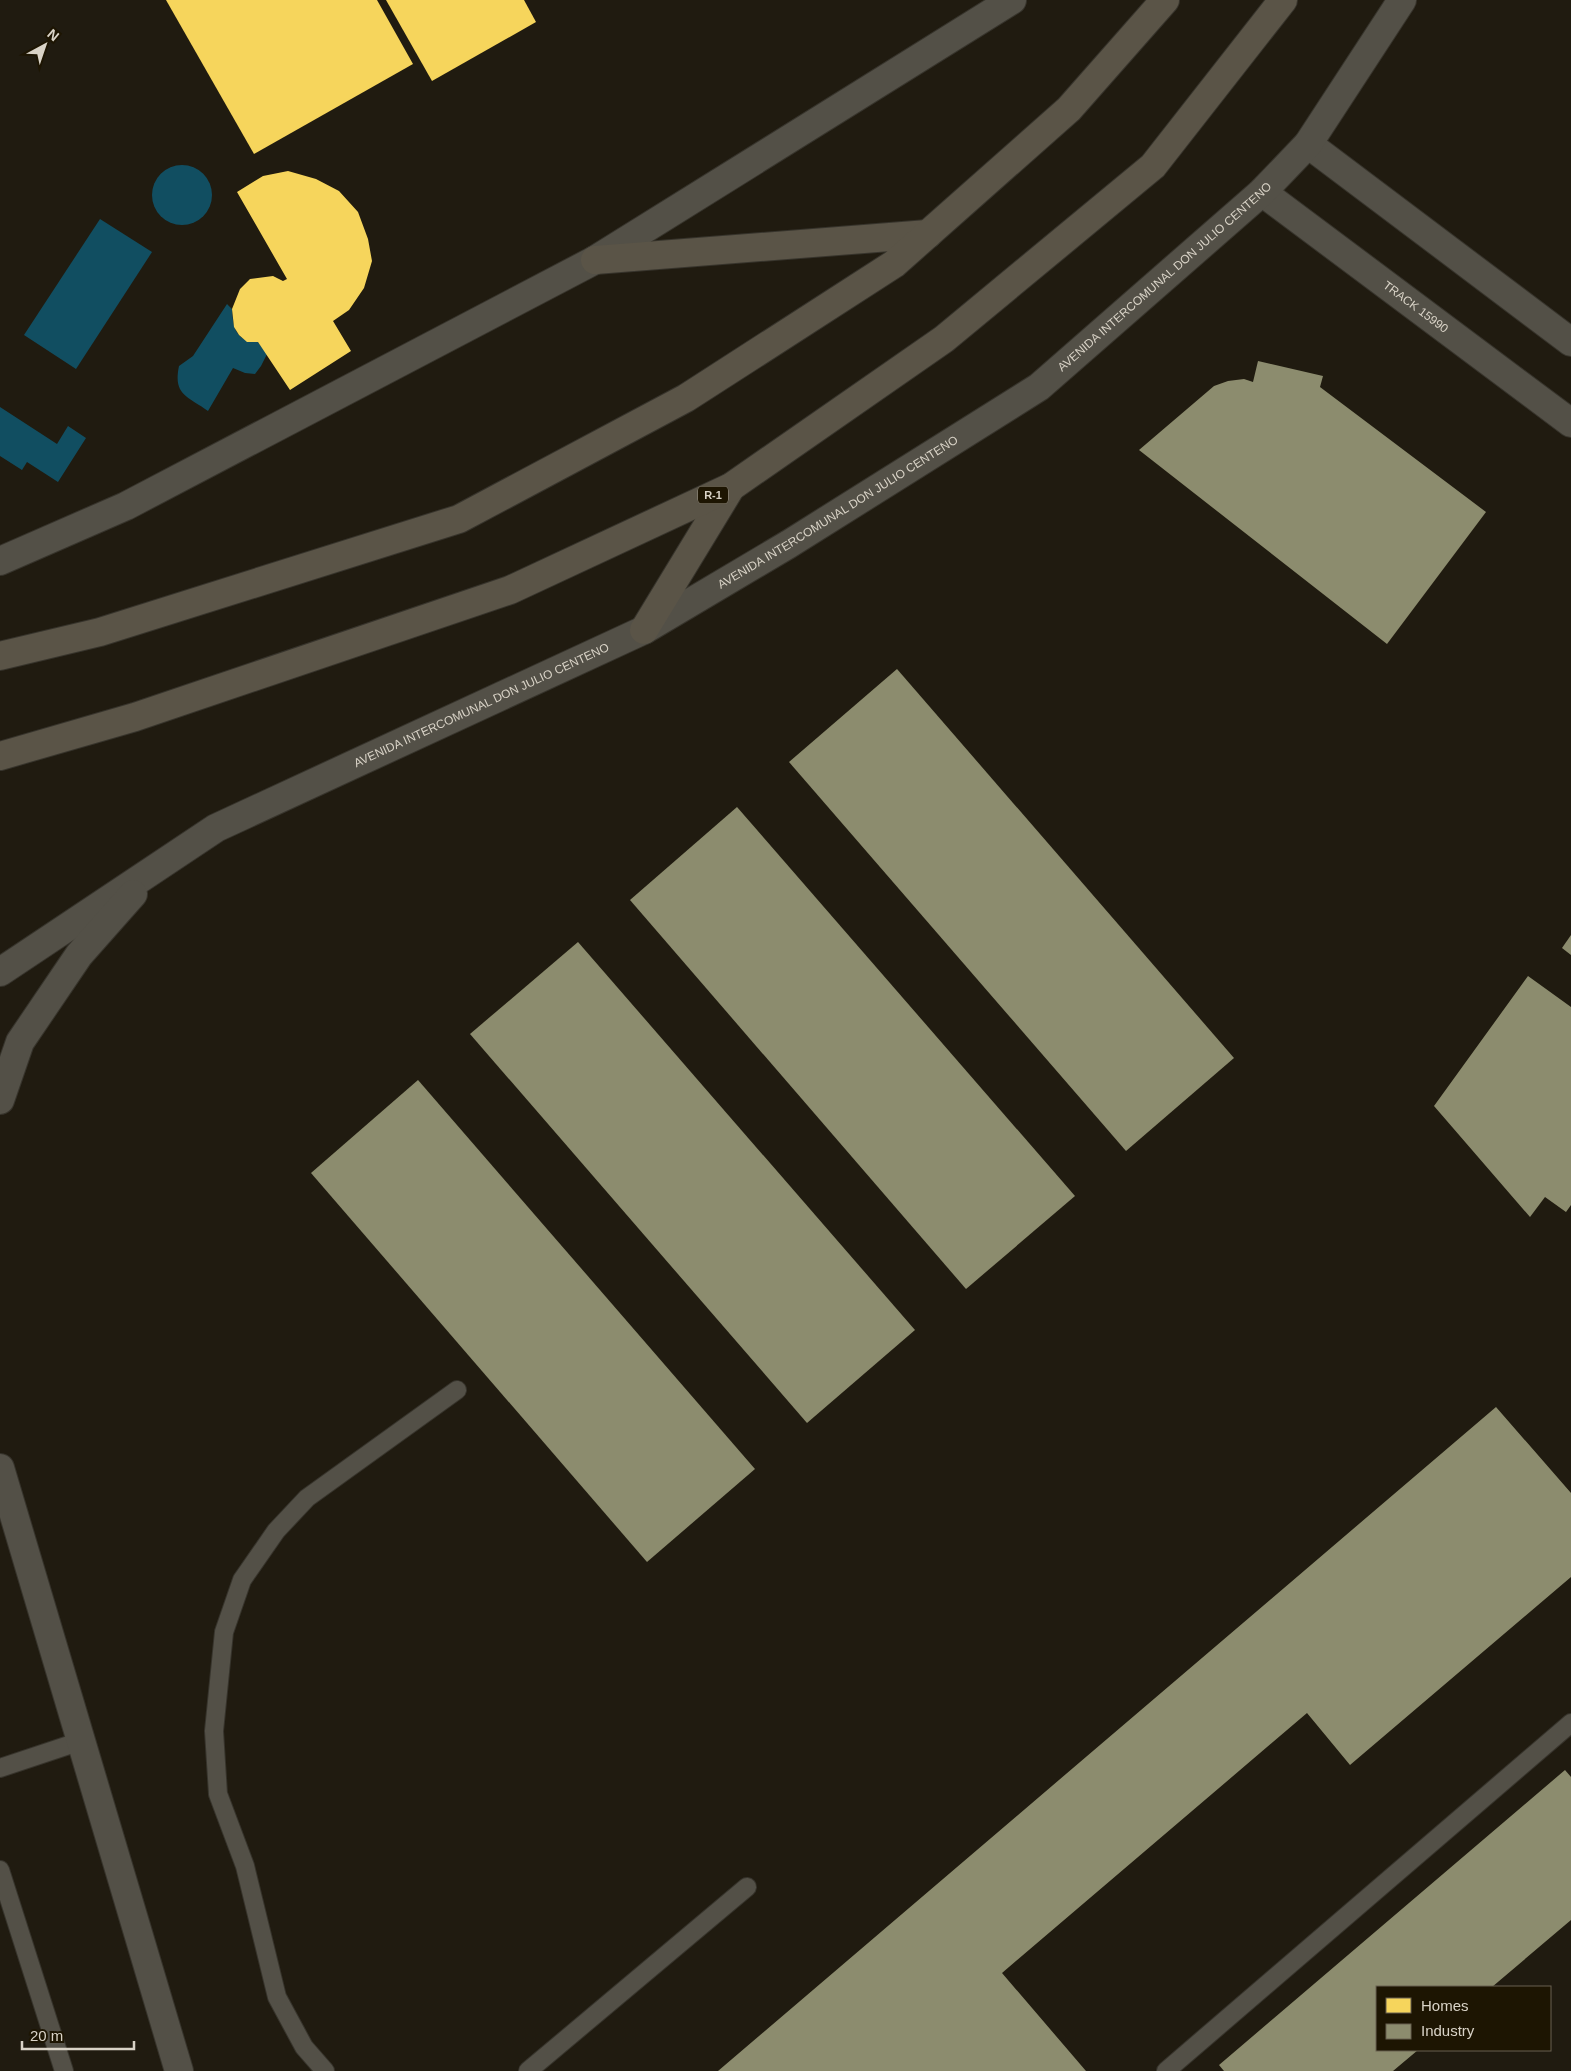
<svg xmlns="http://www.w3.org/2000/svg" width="1571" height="2071" viewBox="0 0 1571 2071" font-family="Arial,sans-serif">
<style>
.water{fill:#114e61}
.homes{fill:#f6d55c}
.industry{fill:#8c8c6e}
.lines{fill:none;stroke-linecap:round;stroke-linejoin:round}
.service-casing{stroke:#37342c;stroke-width:20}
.minor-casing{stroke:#37342c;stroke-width:30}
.primary-casing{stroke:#37342c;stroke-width:30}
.service{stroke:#535047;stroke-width:18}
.minor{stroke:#535047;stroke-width:28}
.primary{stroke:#5a5447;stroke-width:28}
.labels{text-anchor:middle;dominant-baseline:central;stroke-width:5;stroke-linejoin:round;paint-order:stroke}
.shield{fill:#1d1502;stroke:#a19a8c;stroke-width:1}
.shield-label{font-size:11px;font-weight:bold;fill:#d9d3c7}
.street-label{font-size:12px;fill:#d9d3c7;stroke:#1d1502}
</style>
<rect width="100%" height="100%" fill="#201b10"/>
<g class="water">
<circle cx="182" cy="195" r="30"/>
<path d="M100,219L152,252L76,369L24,335Z"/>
<path d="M227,304L232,309C233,329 236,341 258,342L267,354L261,366L255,374L245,373L233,368L208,411C187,396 173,395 179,366L193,356Z"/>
<path d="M0,407L57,444L68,426L86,438L58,482L27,462L22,470L0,456Z"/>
</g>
<g class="homes">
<path d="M166,0H377L413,64L254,154Z"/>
<path d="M386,0H524L536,22L432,81Z"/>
<path d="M288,171L316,179L339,191L358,212L368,239L372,261L364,288L349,310L333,321L351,351L290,390L258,342H247L239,335L234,327L232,309L240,289L250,279L273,276L283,281L287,279L237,192L263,176Z"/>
</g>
<g class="industry">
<path d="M1258,361L1323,376L1320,387L1486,512L1387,644L1139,450L1214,386L1228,381L1244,379L1253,382Z"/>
<path d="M897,669L1234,1058L1126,1151L789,762Z"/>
<path d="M737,807L1075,1196L966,1289L630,900Z"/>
<path d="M1571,935V955L1562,948Z"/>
<path d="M578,942L915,1330L807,1423L470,1034Z"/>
<path d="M1528,976L1571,1007V1205L1566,1212L1545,1197L1530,1217L1434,1106Z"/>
<path d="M418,1080L755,1469L647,1562L311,1173Z"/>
<path d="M1496,1407L1571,1493V1577L1350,1765L1307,1713L1002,1973L1086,2071H718Z"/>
<path d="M1565,1770L1571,1777V1920L1492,1987H1377V2050H1418L1393,2071H1224L1219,2065Z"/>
</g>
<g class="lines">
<defs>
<g id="service">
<path d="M0,1768L81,1741"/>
<path d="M0,1870L64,2071"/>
<path d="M325,2071L304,2047L277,1997L245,1866L218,1794L214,1731L224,1632L242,1580L276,1531L307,1498L457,1390"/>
<path d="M528,2071L747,1887"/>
<path d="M1166,2071L1571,1723"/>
</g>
<g id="minor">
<path d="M1308,144L1571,342"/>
<path id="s1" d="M1262,192L1571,423"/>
<path d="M0,561L126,506L595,260L1012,0"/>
<path id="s2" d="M0,972L216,828L644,630L789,544L1039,387L1262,192L1308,144L1402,0"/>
<path d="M0,1100L20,1042L79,955L133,894"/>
<path d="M0,1468L179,2071"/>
</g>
<g id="primary">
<path d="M595,260L928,234"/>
<path d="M644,630L731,487"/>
<path d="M0,656L100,632L459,519L686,398L894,264L1069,109L1165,0"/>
<path d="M0,756L135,717L510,590L731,487L944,339L1153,166L1283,0"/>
</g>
</defs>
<use href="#service" class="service-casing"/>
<use href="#minor" class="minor-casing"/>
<use href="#primary" class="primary-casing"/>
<use href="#service" class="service"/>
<use href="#minor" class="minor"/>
<use href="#primary" class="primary"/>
</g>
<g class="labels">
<rect class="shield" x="698" y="486.5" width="30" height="17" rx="4"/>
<g class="shield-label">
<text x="713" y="495">R-1</text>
</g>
<g class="street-label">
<text stroke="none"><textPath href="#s2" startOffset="1362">AVENIDA INTERCOMUNAL DON JULIO CENTENO</textPath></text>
<text stroke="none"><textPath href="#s1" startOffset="192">TRACK 15990</textPath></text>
<text stroke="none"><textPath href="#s2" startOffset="958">AVENIDA INTERCOMUNAL DON JULIO CENTENO</textPath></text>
<text stroke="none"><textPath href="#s2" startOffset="552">AVENIDA INTERCOMUNAL DON JULIO CENTENO</textPath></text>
</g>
</g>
<rect x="1376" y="1986" width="175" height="65" fill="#1d1502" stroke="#686151"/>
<rect x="1386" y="1998" width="25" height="15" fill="#f6d55c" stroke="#686151"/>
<text x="1421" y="2011" font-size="15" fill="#d9d3c7">Homes</text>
<rect x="1386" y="2024" width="25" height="15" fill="#8c8c6e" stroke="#686151"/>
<text x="1421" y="2036" font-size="15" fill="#d9d3c7">Industry</text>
<g transform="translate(45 45) rotate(40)" stroke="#1d1502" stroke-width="4" paint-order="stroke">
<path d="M0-4L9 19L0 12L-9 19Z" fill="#d9d3c7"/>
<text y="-8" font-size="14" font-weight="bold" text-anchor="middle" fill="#d9d3c7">N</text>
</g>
<path d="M22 2041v8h112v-8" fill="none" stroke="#d9d3c7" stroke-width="2.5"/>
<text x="30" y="2041" font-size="15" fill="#d9d3c7" stroke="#1d1502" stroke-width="4" paint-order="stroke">20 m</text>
</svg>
